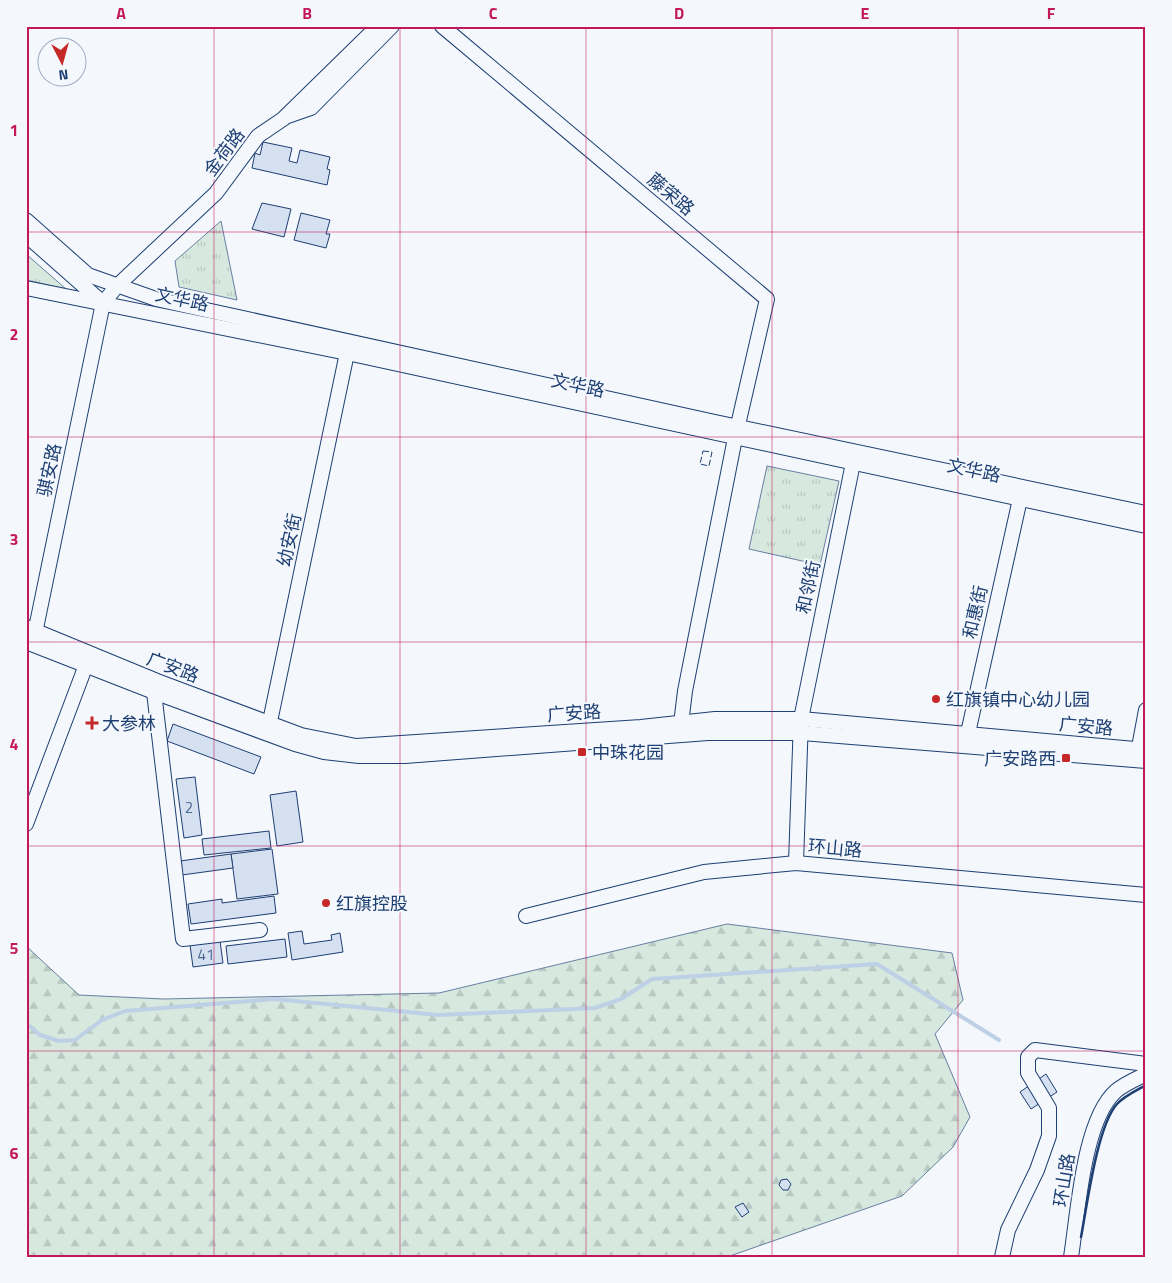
<svg xmlns="http://www.w3.org/2000/svg" width="1172" height="1283" viewBox="0 0 1172 1283" font-family="'Titillium Web','Noto Sans SC',sans-serif">
<style>
.forest{fill:url(#forest-firs);stroke:#687fa3}
.park{fill:url(#park-tufts);stroke:#687fa3}
.lines{fill:none;stroke-linecap:round;stroke-linejoin:round}
.stream{stroke:#bed0e5;stroke-width:4}
.building{fill:#d5e0f0;stroke:#1d3f73}
.minor-casing{stroke:#1d3f73;stroke-width:16}
.minor{stroke:#f4f7fb;stroke-width:14}
.fence{stroke:#1d3f73;stroke-width:1;stroke-dasharray:6 2.5;stroke-linecap:butt}
.wall{stroke:#1d3f73;stroke-width:2.5}
.grid{fill:none;stroke:#c2185b;stroke-width:1;stroke-opacity:0.55}
.poi-dot{fill:#c62828;stroke:#f4f7fb;stroke-width:2}
.labels{text-anchor:middle;dominant-baseline:central;stroke-width:4;stroke-linejoin:round;paint-order:stroke}
.number-label{font-size:15px;fill:#4b6792}
.street-label{font-size:18px;fill:#1d3f73;stroke:#f4f7fb}
.poi-label{font-size:18px;fill:#1d3f73;stroke:#f4f7fb;text-anchor:start}
.neatline{fill:none;stroke:#c2185b;stroke-width:2}
.grid-label{font-size:16px;text-anchor:middle;font-weight:bold;fill:#c2185b}
</style>
<defs>
<pattern id="forest-firs" width="22" height="20" patternUnits="userSpaceOnUse" patternTransform="scale(1.25)"><rect width="22" height="20" fill="#d7e8df"/><path d="M5 1l3.5 6h-7zM16 11l3.5 6h-7z" fill="#b8c8c3"/></pattern>
<pattern id="park-tufts" width="24" height="20" patternUnits="userSpaceOnUse" patternTransform="scale(1.25)"><rect width="24" height="20" fill="#d7e8df"/><path d="M3 7l-1-3M5 7V3M7 7l1-3M15 17l-1-3M17 17v-4M19 17l1-3" fill="none" stroke="#b8c8c3"/></pattern>
</defs>
<rect width="100%" height="100%" fill="#f4f7fb"/>
<path class="forest" d="M727,924L952,953L963,1000L935,1034L970,1117L953,1147L902,1196L727,1257H26V946L79,995L163,999L439,993Z"/>
<g class="park">
<path d="M221,221L237,300L179,287L175,261Z"/>
<path d="M26,254L66,289L26,280Z"/>
<path d="M767,466L839,481L820,565L749,549Z"/>
</g>
<g class="lines">
<path class="stream" d="M26,1023L40,1035L59,1041L75,1040L102,1020L125,1011L275,999L438,1015L595,1008L621,999L652,979L877,964L999,1040"/>
</g>
<g class="building">
<path d="M263,142L292,148L289,161L297,163L300,150L330,157L327,169L330,170L327,185L252,168L255,153L260,155Z"/>
<path d="M262,203L291,209L284,237L252,229Z"/>
<path d="M301,213L330,220L326,234H330L326,248L294,240Z"/>
<path d="M173,724L261,757L254,774L167,741Z"/>
<path d="M195,777L202,835L184,838L176,779Z"/>
<path d="M296,791L303,842L277,846L270,795Z"/>
<path d="M269,831L271,848L204,855L202,839Z"/>
<path d="M272,849L278,894L237,899L231,854Z"/>
<path d="M231,854L233,868L182,875L180,861Z"/>
<path d="M274,896L276,913L191,924L188,904L222,899V903Z"/>
<path d="M302,931L304,944L332,940L331,935L340,933L343,952L292,960L288,933Z"/>
<path d="M285,939L287,957L228,964L226,946Z"/>
<path d="M220,941L223,963L193,967L190,945Z"/>
<path d="M1046,1074L1057,1092L1031,1109L1020,1092Z"/>
<path d="M787,1179L791,1184L788,1190H783L779,1185L781,1180Z"/>
<path d="M743,1203L749,1212L742,1217L735,1207Z"/>
</g>
<g class="lines">
<defs>
<g id="minor">
<path d="M442,26L767,299L735,438L685,691L680,732"/>
<path d="M288,116L311,108L392,26"/>
<path d="M26,220L88,275L156,299L715,422L1146,513"/>
<path d="M26,235L103,303"/>
<path d="M26,288L347,353L1146,526"/>
<path d="M26,627L157,681L301,735L356,746L641,727L715,719H801L1146,750"/>
<path d="M34,638L103,303L117,286L216,193L258,136L283,119L378,26"/>
<path d="M26,642L154,692L295,744L324,752L359,756H405L708,733H802L1146,761"/>
<path d="M156,685L154,692L183,939L260,930"/>
<path d="M268,731L347,353L353,349"/>
<path d="M966,742L1020,499"/>
<path d="M1137,758L1146,710"/>
<path d="M26,824L86,665"/>
<path d="M796,863L801,719L853,463"/>
<path d="M526,916L704,872L796,863L1146,895"/>
<path d="M1002,1257L1008,1230L1037,1170L1049,1136V1108L1028,1073V1057L1035,1050L1146,1064"/>
<path d="M1071,1257C1078,1214 1083,1120 1116,1091C1124,1084 1136,1079 1146,1074"/>
</g>
</defs>
<use href="#minor" class="minor-casing"/>
<use href="#minor" class="minor"/>
<path class="fence" d="M703,451L712,452L709,466L700,464Z"/>
<path class="wall" d="M1081,1237C1087,1206 1097,1126 1117,1104C1124,1096 1137,1090 1146,1085"/>
</g>
<path class="grid" d="M214,26V1257M400,26V1257M586,26V1257M772,26V1257M958,26V1257M26,232H1146M26,437H1146M26,642H1146M26,846H1146M26,1051H1146"/>
<g class="poi-dot">
<circle cx="936" cy="699" r="5"/>
<path d="M89.5 715.5h5v5h5v5h-5v5h-5v-5h-5v-5h5z"/>
<rect x="577" y="747" width="10" height="10" rx="2.5"/>
<rect x="1061" y="753" width="10" height="10" rx="2.5"/>
<circle cx="326" cy="903" r="5"/>
</g>
<g class="labels">
<g class="number-label">
<text x="189" y="807">2</text>
<text x="206" y="954">41</text>
</g>
<g class="street-label">
<text transform="translate(224 152) rotate(-53)">金荷路</text>
<text transform="translate(671 194) rotate(40)">藤荣路</text>
<text transform="translate(182 299) rotate(12)">文华路</text>
<text transform="translate(578 385) rotate(12)">文华路</text>
<text transform="translate(49 470) rotate(-78)">骐安路</text>
<text transform="translate(974 470) rotate(12)">文华路</text>
<text transform="translate(289 540) rotate(-78)">幼安街</text>
<text transform="translate(808 587) rotate(-78)">和邻街</text>
<text transform="translate(975 612) rotate(-77)">和惠街</text>
<text transform="translate(173 667) rotate(21)">广安路</text>
<text transform="translate(574 713) rotate(-4)">广安路</text>
<text transform="translate(1086 726) rotate(5)">广安路</text>
<text transform="translate(835 848) rotate(5)">环山路</text>
<text transform="translate(1064 1180) rotate(-81)">环山路</text>
</g>
<g class="poi-label">
<text x="946" y="699">红旗镇中心幼儿园</text>
<text x="102" y="723">大参林</text>
<text x="592" y="752">中珠花园</text>
<text x="1056" y="758" text-anchor="end">广安路西</text>
<text x="336" y="903">红旗控股</text>
</g>
</g>
<rect width="1172" height="1283" fill="none" stroke="#f4f7fb" stroke-width="55"/>
<g transform="translate(62 62) rotate(174)"><circle r="24" fill="#f4f7fb" stroke="#9eadc5"/>
<path d="M0-4L9 19L0 12L-9 19Z" fill="#c62828"/>
<text y="-8" font-size="14" font-weight="bold" text-anchor="middle" fill="#1d3f73">N</text>
</g>
<rect x="28" y="28" width="1116" height="1228" class="neatline"/>
<g class="grid-label">
<text x="121" y="19">A</text>
<text x="307" y="19">B</text>
<text x="493" y="19">C</text>
<text x="679" y="19">D</text>
<text x="865" y="19">E</text>
<text x="1051" y="19">F</text>
<text x="14" y="136">1</text>
<text x="14" y="340">2</text>
<text x="14" y="545">3</text>
<text x="14" y="750">4</text>
<text x="14" y="954">5</text>
<text x="14" y="1159">6</text>
</g>
</svg>
